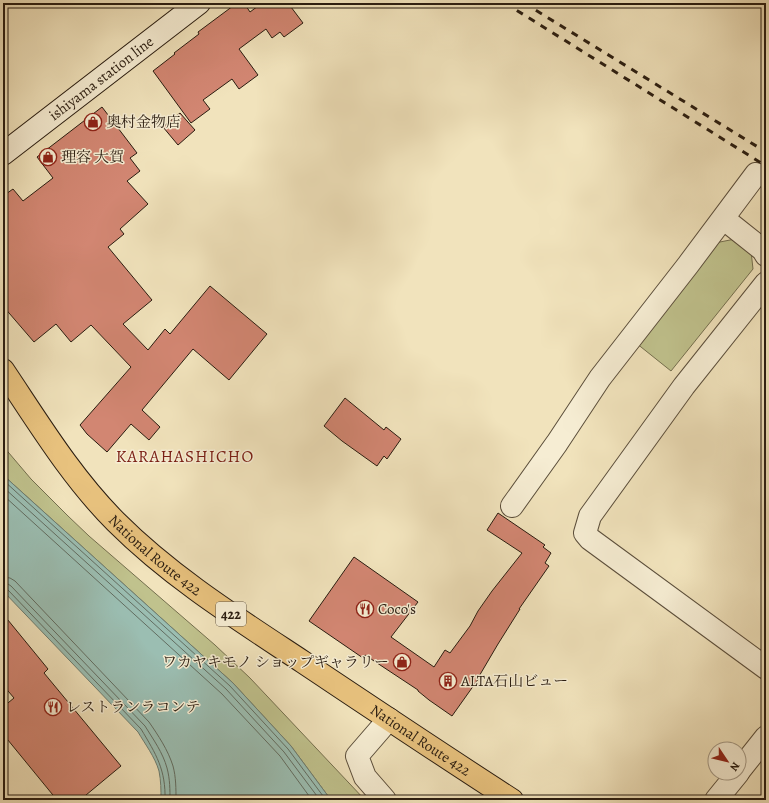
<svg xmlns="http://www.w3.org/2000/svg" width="769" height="803" viewBox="0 0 769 803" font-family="Alegreya,'Noto Serif JP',serif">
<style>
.green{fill:#c0c28d;stroke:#746f4e}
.water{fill:#9bbeb2;stroke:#6d7d71}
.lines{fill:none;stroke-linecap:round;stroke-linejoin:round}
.shore{stroke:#626d61;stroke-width:1}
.building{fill:#d28672;stroke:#291c10}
.minor-casing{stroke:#5b4e3b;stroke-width:24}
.secondary-casing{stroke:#291c10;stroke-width:24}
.trunk-casing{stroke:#291c10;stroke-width:24}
.minor{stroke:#f6edd3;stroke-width:22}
.secondary{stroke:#f6edd3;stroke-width:22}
.trunk{stroke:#e8c27e;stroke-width:22}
.rail{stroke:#291c10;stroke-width:3;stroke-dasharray:7 7;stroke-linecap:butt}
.labels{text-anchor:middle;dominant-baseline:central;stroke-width:3;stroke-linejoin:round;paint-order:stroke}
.shield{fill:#f6edd3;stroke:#665b4a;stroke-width:1}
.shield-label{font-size:14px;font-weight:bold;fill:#291c10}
.street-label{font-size:15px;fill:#291c10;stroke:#f6edd3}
.poi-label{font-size:15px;fill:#291c10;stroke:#f6edd3;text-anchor:start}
.quarter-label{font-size:17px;letter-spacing:1px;fill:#7a1f14;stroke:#f6edd3}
</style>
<rect width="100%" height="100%" fill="#f1e3bc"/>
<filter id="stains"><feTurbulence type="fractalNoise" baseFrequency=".005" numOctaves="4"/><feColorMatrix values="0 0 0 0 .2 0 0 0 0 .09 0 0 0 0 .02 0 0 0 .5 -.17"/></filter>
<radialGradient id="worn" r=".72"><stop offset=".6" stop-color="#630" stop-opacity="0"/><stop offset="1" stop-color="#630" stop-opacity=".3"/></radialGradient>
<g class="green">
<path d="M735,239L751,251L753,269L671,371L636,343L715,243Z"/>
<path d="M3,446L31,479L68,516L89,536L215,645L250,678L365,800H331L291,746L233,683L3,475Z"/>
</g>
<path class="water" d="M3,475L233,683L291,746L331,800H161C161,790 161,781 159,771C155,757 145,744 138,732L3,591Z"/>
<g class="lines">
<g class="shore">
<path d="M3,480L230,686L288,749L326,800"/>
<path d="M3,487L226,689L284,752L320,800"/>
<path d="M3,495L222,694L280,756L312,800"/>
<path d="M3,577L10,578L15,581L149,722C158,735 168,750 173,766C176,777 176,789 176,800"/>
<path d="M3,583L8,584L11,586L145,726C153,739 163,753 167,768C170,779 170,790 170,800"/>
<path d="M3,588L8,590L141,729C156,754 166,770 165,800"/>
</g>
</g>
<g class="building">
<path d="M237,3H244L250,12L262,3H288L303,23L284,37L280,32L272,38L266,29L239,49L258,75L239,89L232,79L203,100L210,109L191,123L153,71L175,54L174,53L199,34L198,32Z"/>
<path d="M102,107L137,153L130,158L140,171L127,181L148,204L120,229L124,234L108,247L152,300L123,324L148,350L165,329L170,334L210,286L267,334L229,380L193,349L142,410L160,427L149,440L131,424L107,452L87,434L80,425L131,367L91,325L71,342L56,324L34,342L3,306V196L13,189L23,201L53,178L37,157Z"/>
<path d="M180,113L195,130L178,145L163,127Z"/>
<path d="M345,398L384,430L386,427L401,439L387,459L384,456L377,466L342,441L324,426Z"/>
<path d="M498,513L545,545L543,547L551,553L545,563L549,566L519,609H520L498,644L478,678H479L452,716L429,700L418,691V690L365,655L363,658L309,621L354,557L418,602L391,637L434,667L445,650L450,653L470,626L478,611L492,591L522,553L487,530Z"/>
<path d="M3,614L48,669L44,673L121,766L80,800H57L3,734V707L14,698L3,685Z"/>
</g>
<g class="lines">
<defs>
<g id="minor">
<path d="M724,219L763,250L766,255"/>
<path d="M766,283L684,386L590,516L585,533L590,539L766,668"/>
<path d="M512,506L557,443L600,378L688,265L756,174"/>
<path d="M739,771L766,737"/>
<path d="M385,800L365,777L357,756L389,719"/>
<path d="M716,800L738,773"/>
</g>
<g id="secondary">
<path id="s1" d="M3,154L199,3"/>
</g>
<g id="trunk">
<path id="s2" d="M3,370C38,422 71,477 116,522C171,577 238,619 303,662C372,708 442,755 512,800"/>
</g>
</defs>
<use href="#minor" class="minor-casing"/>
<use href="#secondary" class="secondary-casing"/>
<use href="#trunk" class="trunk-casing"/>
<use href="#minor" class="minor"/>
<use href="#secondary" class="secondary"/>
<use href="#trunk" class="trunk"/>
<g class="rail">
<path d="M505,3L766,166"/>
<path d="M524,3L766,152"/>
</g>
</g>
<defs>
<symbol id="shop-ring" viewBox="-11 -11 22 22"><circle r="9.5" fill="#f6edd3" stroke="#8f2418" stroke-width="1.5"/><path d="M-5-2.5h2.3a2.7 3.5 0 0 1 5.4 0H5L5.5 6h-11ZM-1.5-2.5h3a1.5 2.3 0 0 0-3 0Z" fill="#8f2418"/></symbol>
<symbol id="restaurant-ring" viewBox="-11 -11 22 22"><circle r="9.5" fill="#f6edd3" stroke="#8f2418" stroke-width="1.5"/><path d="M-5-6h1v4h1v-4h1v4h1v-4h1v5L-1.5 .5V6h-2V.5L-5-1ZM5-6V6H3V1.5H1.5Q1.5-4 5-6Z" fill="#8f2418"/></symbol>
<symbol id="building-ring" viewBox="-11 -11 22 22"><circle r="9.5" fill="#f6edd3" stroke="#8f2418" stroke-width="1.5"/><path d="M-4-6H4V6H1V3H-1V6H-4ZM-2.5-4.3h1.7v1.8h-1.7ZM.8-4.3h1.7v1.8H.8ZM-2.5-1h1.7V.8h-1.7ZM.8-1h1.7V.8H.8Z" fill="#8f2418"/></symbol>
</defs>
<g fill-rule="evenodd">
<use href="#shop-ring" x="83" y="112" width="20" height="20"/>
<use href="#shop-ring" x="38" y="147" width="20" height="20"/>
<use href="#restaurant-ring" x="355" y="599" width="20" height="20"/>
<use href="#shop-ring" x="392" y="652" width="20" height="20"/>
<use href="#building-ring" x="438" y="671" width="20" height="20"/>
<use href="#restaurant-ring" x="43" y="697" width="20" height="20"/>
</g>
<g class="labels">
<rect class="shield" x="216" y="602" width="30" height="24" rx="3"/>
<g class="shield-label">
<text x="231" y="614">422</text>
</g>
<g class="street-label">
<text stroke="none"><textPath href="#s1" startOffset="124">ishiyama station line</textPath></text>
<text stroke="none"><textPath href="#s2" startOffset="241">National Route 422</textPath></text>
<text stroke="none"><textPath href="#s2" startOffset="565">National Route 422</textPath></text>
</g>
<g class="poi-label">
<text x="106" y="122">奥村金物店</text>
<text x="61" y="157">理容 大賀</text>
<text x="378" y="609">Coco's</text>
<text x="389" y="662" text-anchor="end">ワカヤキモノ ショップギャラリー</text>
<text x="461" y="681">ALTA石山ビュー</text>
<text x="66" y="707">レストランラコンテ</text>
</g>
<g class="quarter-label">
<text x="185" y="456">KARAHASHICHO</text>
</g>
</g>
<rect width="769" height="803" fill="none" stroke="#f1e3bc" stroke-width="16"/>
<rect x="4" y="4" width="761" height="795" fill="none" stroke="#291c10" stroke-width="2"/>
<rect x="8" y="8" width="753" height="787" fill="none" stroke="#291c10"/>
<g transform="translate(727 761) rotate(125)"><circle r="19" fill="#f6edd3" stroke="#a49985"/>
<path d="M0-3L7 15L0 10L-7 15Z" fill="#8f2418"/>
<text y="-6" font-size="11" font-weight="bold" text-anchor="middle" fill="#291c10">N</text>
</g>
<rect width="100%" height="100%" filter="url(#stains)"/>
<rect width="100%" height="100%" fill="url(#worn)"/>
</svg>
